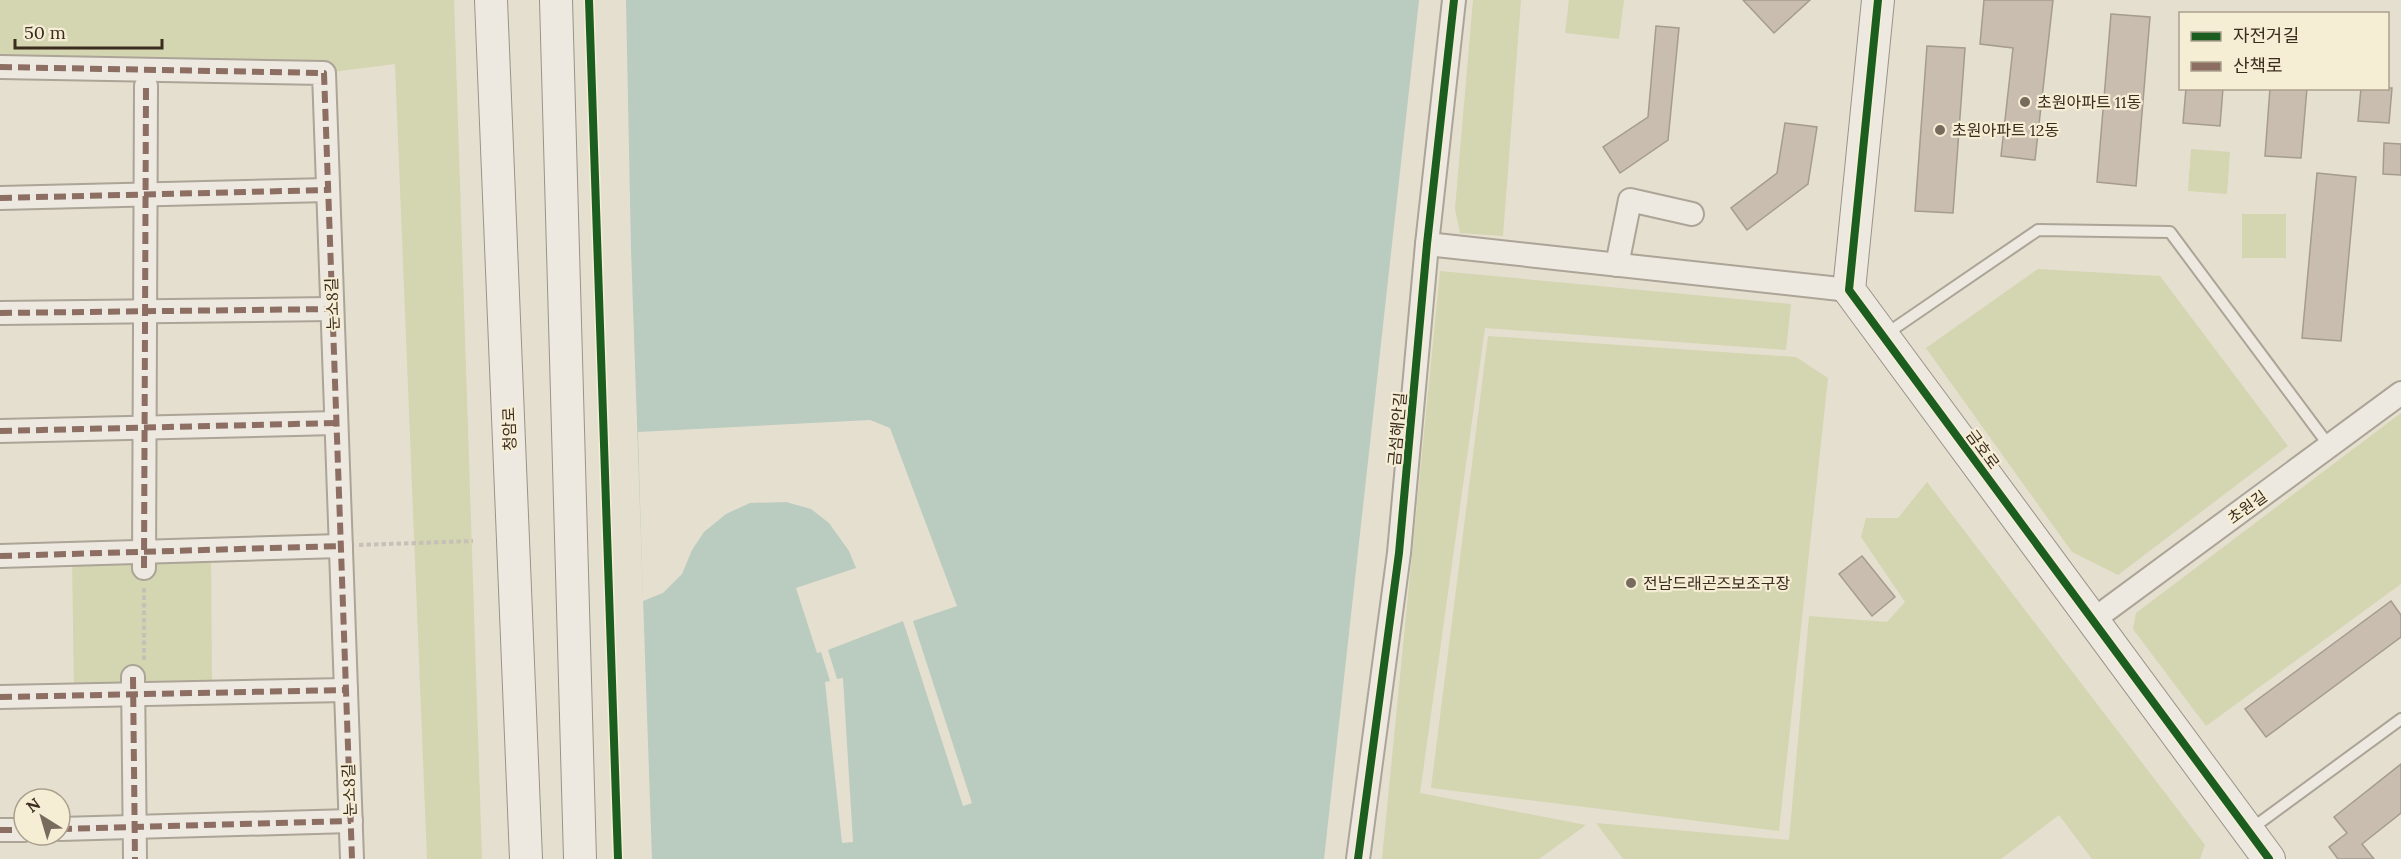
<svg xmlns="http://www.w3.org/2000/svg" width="2401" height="859" viewBox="0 0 2401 859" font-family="Lora,'Noto Sans KR',serif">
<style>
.green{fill:#d4d5b1}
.water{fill:#bacbc0}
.pier{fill:#e5dfcf}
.building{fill:#c9bdb0;stroke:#a59b8e;stroke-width:1.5}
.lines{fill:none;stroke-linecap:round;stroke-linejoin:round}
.lane-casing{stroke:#aba497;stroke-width:14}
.street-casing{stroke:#aba497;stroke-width:26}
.secondary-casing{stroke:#9a9388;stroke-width:34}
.path{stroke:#c6c0b7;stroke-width:4;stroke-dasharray:4.5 3;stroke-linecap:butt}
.lane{stroke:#ede9e0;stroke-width:10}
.street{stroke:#ede9e0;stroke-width:22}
.secondary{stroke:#ede9e0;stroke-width:32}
.quiet{stroke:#8d6e63;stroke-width:6;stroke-dasharray:12 6;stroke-linecap:butt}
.cycleway-casing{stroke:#f6edd5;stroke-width:11}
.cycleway{stroke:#1b5e20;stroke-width:8}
.poi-dot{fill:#766b5d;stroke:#f6edd5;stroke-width:2}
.labels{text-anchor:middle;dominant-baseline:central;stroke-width:4.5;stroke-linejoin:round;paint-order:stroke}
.poi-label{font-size:16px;fill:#3a2c1f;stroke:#f6edd5;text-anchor:start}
.street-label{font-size:16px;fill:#3a2c1f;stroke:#f6edd5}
</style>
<rect width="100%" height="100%" fill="#e5dfcf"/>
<g class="green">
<path d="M0,0H454L482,859H427L395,64L324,73L0,67Z"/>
<path d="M1473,0H1521L1503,236L1460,233L1455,209Z"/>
<path d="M1569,0H1624L1619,39L1565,33Z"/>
<path d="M2191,149L2230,152L2227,194L2188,191Z"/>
<rect x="2242" y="214" width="44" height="44"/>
<path d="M2038,269L2160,276L2288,446L2118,575L2072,552L1926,348Z"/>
<path d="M1440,271L1791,304L1786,350L1485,328L1420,793L1586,825L1539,859H1382Z"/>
<path d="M1488,336L1796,357L1828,378L1779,831L1431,788Z"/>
<path d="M2401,413V584L2206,726L2133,629L2136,613Z"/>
<path d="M1927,482L2205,845L2200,859H2092L2059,815L2001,859H1623L1596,823L1789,840L1809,616L1887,622L1905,602L1861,537L1866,518H1898Z"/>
<path d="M211,550L212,693L74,695L72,554Z"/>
</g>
<path class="water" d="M626,0H1419L1324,859H652L631,249Z"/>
<path class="pier" d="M870,420L890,428L957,606L913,621L972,803L963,806L903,621L828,650L837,679L843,678L853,842L842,843L825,682L830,681L821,652L817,653L796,588L856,568L849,551L829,523L811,509L786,502L750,503L726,514L704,532L692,550L682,574L663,593L643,601L638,432Z"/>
<g class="building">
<path d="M1743,0H1810L1774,33Z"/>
<path d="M1984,0H2053L2035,160L2001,156L2013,48L1980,44Z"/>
<path d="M2111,14L2150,17L2136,186L2097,182Z"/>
<path d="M1656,26L1679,28L1668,140L1620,173L1603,147L1648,117Z"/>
<path d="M1927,46L1965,48L1953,213L1915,211Z"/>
<path d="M2186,88H2223L2220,126L2183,123Z"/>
<path d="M2270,88H2307L2301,158L2265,156Z"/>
<path d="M2361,88H2392L2389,123L2358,121Z"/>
<path d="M1785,123L1817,127L1808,184L1747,230L1731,208L1777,173Z"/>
<path d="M2384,143L2401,144V175L2383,174Z"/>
<path d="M2317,173L2356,177L2341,341L2302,338Z"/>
<path d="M1862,556L1895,597L1872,616L1839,574Z"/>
<path d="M2391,601L2401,615V637L2266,737L2245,709Z"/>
<path d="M2401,764V813L2362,844L2374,859H2338L2329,847L2347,833L2334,817Z"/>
</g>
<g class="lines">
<defs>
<g id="lane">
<path d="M1886,334L2038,230L2170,232L2330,447"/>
<path d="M2251,829L2401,719"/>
</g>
<g id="street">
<path d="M0,67L324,73L352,859"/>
<path d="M0,198L328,190"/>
<path d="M1427,244L1849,290"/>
<path d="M1617,265L1630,200L1692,214"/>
<path d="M0,313L332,309"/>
<path d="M0,431L336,423"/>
<path d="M0,556L341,546"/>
<path d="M144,568L146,86"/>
<path d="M2093,620L2401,393"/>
<path d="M133,677L135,859"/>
<path d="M0,697L346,690"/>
<path d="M60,829L351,821"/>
<path d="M0,830H24"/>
<path d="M1358,859L1399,553L1427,244L1454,0"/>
</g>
<g id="secondary">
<path d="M491,0L526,859"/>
<path d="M556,0L580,859"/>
<path d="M1878,0L1849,290L2269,859"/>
</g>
</defs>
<use href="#lane" class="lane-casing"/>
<use href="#street" class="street-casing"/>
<use href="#secondary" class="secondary-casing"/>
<g class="path">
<path d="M359,545L473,541"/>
<path d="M144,660V587"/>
</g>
<use href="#lane" class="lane"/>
<use href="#street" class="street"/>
<use href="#secondary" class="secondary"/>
<g class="quiet">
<path d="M0,67L324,73L352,859"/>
<path d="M0,198L328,190"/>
<path d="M0,313L332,309"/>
<path d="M0,431L336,423"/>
<path d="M0,556L341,546"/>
<path d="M144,568L146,86"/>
<path d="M133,677L135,859"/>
<path d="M0,697L346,690"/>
<path d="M60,829L351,821"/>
<path d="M0,830H24"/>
</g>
<defs>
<g id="cycleway">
<path d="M589,0L618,859"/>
<path d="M1878,0L1849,290L2269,859"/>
<path d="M1358,859L1399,553L1427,244L1454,0"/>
</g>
</defs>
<use href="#cycleway" class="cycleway-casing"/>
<use href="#cycleway" class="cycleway"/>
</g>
<g class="poi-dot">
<circle cx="2025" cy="102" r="6"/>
<circle cx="1940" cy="130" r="6"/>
<circle cx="1631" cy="583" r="6"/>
</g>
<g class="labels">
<g class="poi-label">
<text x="2037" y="102">초원아파트 11동</text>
<text x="1952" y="130">초원아파트 12동</text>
<text x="1643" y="583">전남드래곤즈보조구장</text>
</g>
<g class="street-label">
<text transform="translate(332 304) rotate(-92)">눈소8길</text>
<text transform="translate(509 429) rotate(-92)">청암로</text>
<text transform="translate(1397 429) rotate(-85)">금섬해안길</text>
<text transform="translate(1983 449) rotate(54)">금호로</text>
<text transform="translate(2247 507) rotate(-36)">초원길</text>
<text transform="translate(349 790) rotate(-92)">눈소8길</text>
</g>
</g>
<rect x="2179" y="12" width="210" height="78" fill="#f6edd5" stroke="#aba08c" stroke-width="1.5"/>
<rect x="2191" y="32" width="30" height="9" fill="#1b5e20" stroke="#aba08c" stroke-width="1.5"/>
<text x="2233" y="42" font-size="18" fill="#3a2c1f">자전거길</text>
<rect x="2191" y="62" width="30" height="9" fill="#8d6e63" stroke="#aba08c" stroke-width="1.5"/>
<text x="2233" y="72" font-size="18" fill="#3a2c1f">산책로</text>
<g transform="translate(42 817) rotate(323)"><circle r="28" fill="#f6edd5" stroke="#aba08c" stroke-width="1.5"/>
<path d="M0-4.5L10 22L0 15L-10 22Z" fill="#766b5d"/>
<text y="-9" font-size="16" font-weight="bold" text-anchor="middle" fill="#3a2c1f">N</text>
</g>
<path d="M15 39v9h147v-9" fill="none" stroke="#3a2c1f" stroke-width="3"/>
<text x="24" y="39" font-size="18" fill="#3a2c1f" stroke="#f6edd5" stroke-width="4.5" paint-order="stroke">50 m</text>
</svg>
